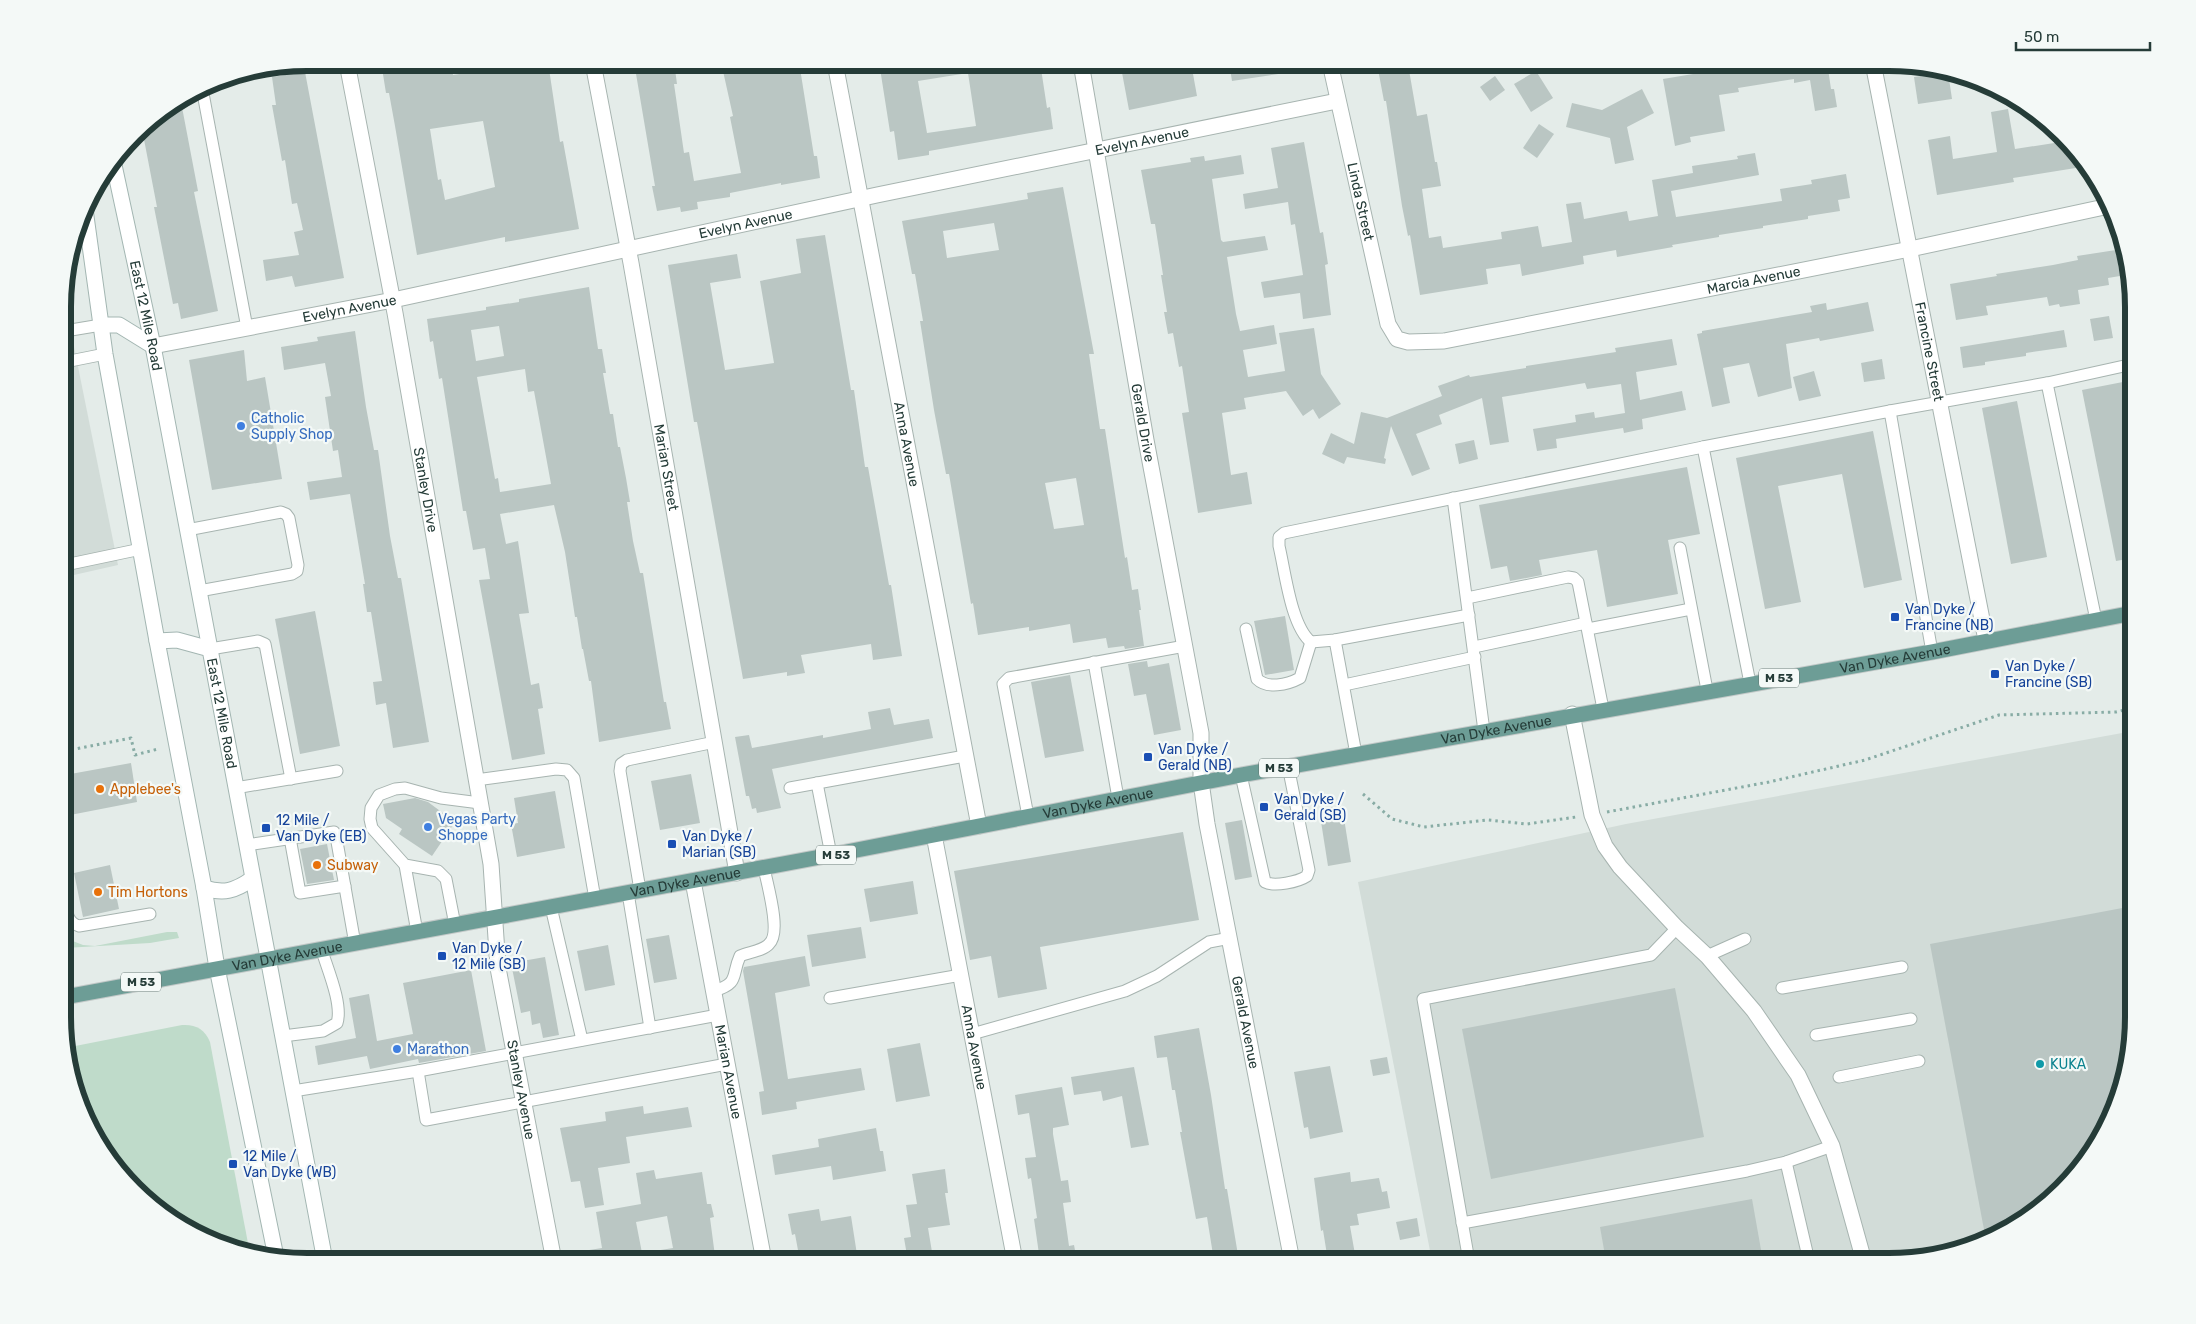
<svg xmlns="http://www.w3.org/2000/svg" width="2196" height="1324" viewBox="0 0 2196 1324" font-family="Rubik,sans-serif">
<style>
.built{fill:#d2dcd8}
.green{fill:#bfdbca}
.building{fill:#bac6c3;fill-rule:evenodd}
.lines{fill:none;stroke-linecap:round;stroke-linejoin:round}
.service-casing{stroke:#a7b4b0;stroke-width:13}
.minor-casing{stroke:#a7b4b0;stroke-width:17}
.secondary-casing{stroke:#a3b6b2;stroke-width:17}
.primary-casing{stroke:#c2c8c7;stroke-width:17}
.path{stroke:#88aca5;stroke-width:3;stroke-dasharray:2.5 4;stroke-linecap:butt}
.service{stroke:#fff;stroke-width:11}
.minor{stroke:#fff;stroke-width:15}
.secondary{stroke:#fff;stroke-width:15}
.primary{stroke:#6d9d96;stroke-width:15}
.shop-dot{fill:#3f7fe0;stroke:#f4f9f7;stroke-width:2}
.transit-dot{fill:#1a4fb4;stroke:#f4f9f7;stroke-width:2}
.food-dot{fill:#e8710a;stroke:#f4f9f7;stroke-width:2}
.culture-dot{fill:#0f9aa8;stroke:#f4f9f7;stroke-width:2}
.labels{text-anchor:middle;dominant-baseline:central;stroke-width:4.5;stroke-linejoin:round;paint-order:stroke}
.shield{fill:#f4f9f7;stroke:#637571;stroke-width:1}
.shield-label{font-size:12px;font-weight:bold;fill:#253c38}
.street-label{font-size:14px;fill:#253c38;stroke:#f4f9f7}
.shop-label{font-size:14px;fill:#366cbe;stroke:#f4f9f7;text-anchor:start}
.transit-label{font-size:14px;fill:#164399;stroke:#f4f9f7;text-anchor:start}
.food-label{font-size:14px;fill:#c56008;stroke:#f4f9f7;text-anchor:start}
.culture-label{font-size:14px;fill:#0d838f;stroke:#f4f9f7;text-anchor:start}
.rim{fill:none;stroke:#253c38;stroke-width:6}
</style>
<rect width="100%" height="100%" fill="#e4ece9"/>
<g class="built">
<path d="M65,302L118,565L65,577Z"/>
<path d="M2133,731V1032L2121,1095L2011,1229L1967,1249L1904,1261H1432L1358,882L1626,824Z"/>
</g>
<g class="green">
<path d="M167,932H177L179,938L150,943L65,948V938L83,945L95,946Z"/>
<path d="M182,1025C195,1024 205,1029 210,1042L250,1254L185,1229L134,1190L104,1152L76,1095L65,1048Z"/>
</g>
<g class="building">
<path d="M381,62H407L409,73L451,66L453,75L503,67V62H548L560,142L563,141L579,229L505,242V237L417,255L395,126L389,93H386ZM483,121L495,187L445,200L441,179L438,180L430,129Z"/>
<path d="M634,62H674L677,84H674L684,153L689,152L694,181L741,173L730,117L733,116L721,62H740L741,68L774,62H799L814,156H817L820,178L781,185V183L730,193V197L697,202L698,209L681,212L680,207L657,211L652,186H655Z"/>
<path d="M879,62H1040L1047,108L1050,107L1053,129L929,151V155L898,160L894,131L890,132ZM968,73L976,126L927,133L918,81Z"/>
<path d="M1120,62H1189L1193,74L1197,96L1129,110Z"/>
<path d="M1229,62H1298V71L1232,81Z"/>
<path d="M1385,62H1397L1399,72L1409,70L1417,116L1427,114L1435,162H1437L1441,186L1422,189L1429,238L1441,236L1443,248L1502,239L1501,232L1538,226L1542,247L1572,242L1566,204L1581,202L1584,219L1627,211L1629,221L1658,216L1652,180L1693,173L1692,166L1738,159L1737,156L1755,153L1759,175L1671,191L1676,217L1782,201L1780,189L1812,184L1811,180L1846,174L1850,198L1838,200L1840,211L1808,216V219L1763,226V228L1719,235V237L1672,245L1673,247L1617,257L1616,250L1583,256L1584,264L1522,276L1520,264L1486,269L1488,284L1420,295L1410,235L1408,236L1402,206L1386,101H1384L1377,64Z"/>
<path d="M1703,62H1827L1831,89H1834L1837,107L1815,111L1810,80L1794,83V79L1738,88L1739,92L1719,95L1725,131L1690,137L1691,142L1675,146L1663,79L1705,72Z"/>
<path d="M1536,71L1553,98L1531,112L1514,84Z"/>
<path d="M305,72L344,278L295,287L292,276L266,281L263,260L299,255L294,232L303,230L297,203L292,204L285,160L282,161L272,105H276L272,77Z"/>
<path d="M1948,72L1952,99L1918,104L1914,77Z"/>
<path d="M1495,76L1505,90L1490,101L1480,87Z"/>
<path d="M1642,89L1654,113L1627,127L1634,160L1615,164L1610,138L1566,127L1572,103L1602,110Z"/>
<path d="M181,102L198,191L194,192L218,311L181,319L178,303L173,304L154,207H157L142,129L146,124Z"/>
<path d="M2008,109L2015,149L2067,141L2088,166L2013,178L2014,182L1937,195L1928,140L1950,136L1953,159L1997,152L1991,112Z"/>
<path d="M1539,124L1554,134L1537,158L1523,148Z"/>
<path d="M1304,142L1320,233L1323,232L1328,264L1325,265L1331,315L1303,319L1300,293L1264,298L1261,282L1303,275L1295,224L1291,225L1288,202L1245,209L1243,194L1278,188L1271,148Z"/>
<path d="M1241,155L1244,174L1212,179L1221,240L1223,242L1265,236L1268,250L1227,257L1236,314L1240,331L1274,325L1277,344L1243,350L1248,377L1285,371L1279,333L1314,328L1321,374L1341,404L1319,419L1313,409L1303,416L1286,391L1244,398L1246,409L1222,413L1231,475L1247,472L1252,504L1198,513L1182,413L1189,412L1182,366L1179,367L1173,333L1168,334L1164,312H1167L1161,275H1163L1155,224H1151L1141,170L1191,162L1190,158L1204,156L1205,161Z"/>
<path d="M1063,187L1094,354H1089L1100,429H1105L1125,558L1127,557L1132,590L1138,589L1141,610H1139L1144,646L1125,649L1124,646L1108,648L1106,638L1073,643L1070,624L1029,631V627L978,635L973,603L971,604L949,474H946L934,410L920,321H923L915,274H912L902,221L1028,199L1027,193ZM994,223L999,250L947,258L943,231ZM1076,478L1084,525L1054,529L1045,483Z"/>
<path d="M825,235L851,390H854L865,467H868L889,585H891L902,656L873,660L871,644L801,655L805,673L787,676V672L743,679L697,422H694L668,265L737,254L741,278L710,283L725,370L774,363L760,281L801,273L796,239Z"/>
<path d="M2116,250L2120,276L2108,278L2109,285L2078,290L2080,304L2060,307L2059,304L2049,306L2047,297L1986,306L1988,315L1956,320L1950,284L1997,276L1996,274L2053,265L2078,260L2077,256Z"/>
<path d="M589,287L598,349H602L606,373H603L610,414H613L618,447H620L626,478L630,502H627L633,541L640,573H643L664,702H666L671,729L599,742L591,681H589L583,649H582L577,617H575L565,552L554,505L500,514L506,544L518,541L529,613L519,614L531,685L539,683L543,708L538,709L545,754L512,760L479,580L490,579L485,548L473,550L466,511H463L442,378L439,379L433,341L430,342L427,319L486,310V307L519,302V299ZM499,326L504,356L476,361L471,330ZM525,369L528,392L534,391L551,484L500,492L498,478L495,479L477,377Z"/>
<path d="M1868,302L1874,331L1820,341L1819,338L1786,344L1792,388L1758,397L1749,363L1723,368L1730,403L1712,407L1697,334L1702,333V331L1812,312L1810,306L1826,303L1827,310Z"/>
<path d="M2109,316L2113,338L2094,341L2090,319Z"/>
<path d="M2064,330L2067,347L2026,353V356L1985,362V365L1963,368L1960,347Z"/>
<path d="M355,331L366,407L374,450H378L390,536L398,578H401L429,742L393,748L386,703L376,705L373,682L382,681L371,612H367L363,584H365L350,494L310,500L307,482L342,477L338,450L333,451L325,397L331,396L325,363L284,370L281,347L318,341L317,337Z"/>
<path d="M1672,339L1677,365L1636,372L1640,400L1682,391L1686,410L1642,419L1643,429L1624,433L1623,428L1556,439L1557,448L1537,451L1533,429L1576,422L1575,415L1594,412L1595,418L1625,413L1621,384L1587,389L1585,383L1502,397L1509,442L1490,445L1482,398L1439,415L1442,424L1416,434L1430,469L1412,476L1391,426L1384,458L1386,459L1385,464L1347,457L1344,464L1322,454L1331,433L1354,444L1361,412L1387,418L1442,396L1438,386L1469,375L1470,377L1526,368V366L1616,352L1615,348Z"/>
<path d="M244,350L247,381L265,377L282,479L212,490L189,360Z"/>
<path d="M1882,359L1885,379L1864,382L1861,363Z"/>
<path d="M1814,371L1821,396L1799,401L1793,377Z"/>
<path d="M2133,380V420L2127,421L2133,452V558L2116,561L2082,390Z"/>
<path d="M2017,401L2047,557L2011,564L1982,408Z"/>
<path d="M1873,431L1902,580L1864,588L1842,474L1778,486L1801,602L1765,609L1736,458Z"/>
<path d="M1474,440L1478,459L1459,464L1455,444Z"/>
<path d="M1687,467L1700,534L1668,540L1678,594L1607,607L1597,550L1539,560L1542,575L1510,581L1507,566L1491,569L1479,505Z"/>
<path d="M315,611L340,746L300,754L275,619Z"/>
<path d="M1285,616L1294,670L1265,675L1254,621Z"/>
<path d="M1147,661L1148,667L1169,663L1181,730L1154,735L1146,694L1134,696L1128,664Z"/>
<path d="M1070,675L1084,751L1045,758L1031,682Z"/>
<path d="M890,708L894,725L929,719L933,738L772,769L781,808L757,813L756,808L752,809L749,796H746L735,737L749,735L752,748L823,735V738L871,729L868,712Z"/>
<path d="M131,763L137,802L65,816V775Z"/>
<path d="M691,774L700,823L660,830L651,781Z"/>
<path d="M555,791L565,848L517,857L511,824L518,823L514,798Z"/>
<path d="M415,798L428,802L455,822L432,856L399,834L402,829L386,818L383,804Z"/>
<path d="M1342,806L1351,862L1328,866L1319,809Z"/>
<path d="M1242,820L1252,877L1235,880L1225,823Z"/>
<path d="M1183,832L1199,920L1040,947L1047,989L998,998L991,956L970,960L954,871Z"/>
<path d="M327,844L334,880L307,884L300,849Z"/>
<path d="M110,865L119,909L83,917L74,873Z"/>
<path d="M913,881L918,914L870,922L864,889Z"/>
<path d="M2133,906V1032L2121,1095L2101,1139L2062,1190L2011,1229L1986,1240L1930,944Z"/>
<path d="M861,927L866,958L812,967L807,935Z"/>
<path d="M669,935L677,979L654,983L646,939Z"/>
<path d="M608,945L615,985L585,991L577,951Z"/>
<path d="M805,956L810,986L775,993L788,1079L861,1068L865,1090L796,1102L797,1109L762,1115L759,1092L764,1091L743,971L744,967Z"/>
<path d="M545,957L559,1035L543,1038L540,1023L532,1025L530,1011L521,1013L511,963Z"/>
<path d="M471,970L486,1051L419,1063L418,1059L370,1069L367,1056L318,1065L315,1046L356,1038L349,998L369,994L377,1041L413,1034L403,983Z"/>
<path d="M1675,988L1704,1137L1491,1179L1462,1029Z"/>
<path d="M1199,1028L1211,1095L1225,1189H1227L1239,1261H1214L1207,1217L1196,1219L1180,1132H1182L1175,1090H1172L1167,1057L1157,1058L1154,1036Z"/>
<path d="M920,1043L930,1096L896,1102L887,1049Z"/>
<path d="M1387,1057L1390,1073L1373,1076L1370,1060Z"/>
<path d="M1330,1066L1343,1132L1310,1139L1308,1127L1304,1128L1294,1072Z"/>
<path d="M1134,1067L1149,1145L1131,1148L1122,1096L1103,1101L1101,1091L1074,1095L1071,1077Z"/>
<path d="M1062,1087L1069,1125L1053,1128V1134L1061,1181L1068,1180L1071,1202L1063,1203L1069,1246L1074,1245L1077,1261H1040L1034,1219L1037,1218L1031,1178L1028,1179L1025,1158L1036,1157L1029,1113L1018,1115L1015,1095Z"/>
<path d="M643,1106L644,1114L688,1107L692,1127L626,1137L630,1163L598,1168L604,1205L585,1208L580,1181L571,1182L560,1128L606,1121L605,1112Z"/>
<path d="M876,1128L880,1151H883L886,1171L833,1180L831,1166L775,1175L772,1155L819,1147L818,1139Z"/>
<path d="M945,1169L948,1193H945L950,1225L928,1228L933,1258L908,1261L904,1238L911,1237L906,1205L917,1204L912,1174Z"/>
<path d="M654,1170L656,1179L702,1172L707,1204H711L714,1217L710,1218L715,1256L680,1261H570V1253L602,1248L596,1212L641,1204L636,1173ZM667,1216L673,1248L642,1253L636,1222Z"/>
<path d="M1350,1172L1351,1182L1379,1178L1382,1192L1387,1191L1390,1208L1357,1214L1359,1225L1350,1226L1356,1260L1328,1261L1323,1230L1321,1231L1314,1178Z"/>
<path d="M1752,1199L1763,1261H1606L1600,1227Z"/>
<path d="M819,1209L821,1221L851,1216L858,1261H841L840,1256L815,1261H800L795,1234L792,1235L788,1214Z"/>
<path d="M1417,1218L1420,1236L1400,1240L1396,1222Z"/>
</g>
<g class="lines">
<defs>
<g id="service">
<path d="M202,88L247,328"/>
<path d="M65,331L101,325"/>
<path d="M65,362L105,354"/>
<path d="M2047,383L2133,364"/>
<path d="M1890,411L2047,383L2096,620"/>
<path d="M1453,498L1484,731"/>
<path d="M187,530L281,512L286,514L289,518L298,565L297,571L292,574L199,591"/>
<path d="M1680,548L1707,690"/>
<path d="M65,565L141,549"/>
<path d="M1467,598L1568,577L1574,578L1578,582L1603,709"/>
<path d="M1469,615L1335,640L1311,642C1291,626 1285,571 1279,546V537L1284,533L1703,447"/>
<path d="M1246,629L1257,679C1267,689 1287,685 1300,678L1311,642"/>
<path d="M1588,629L1691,609"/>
<path d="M1335,640L1356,754"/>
<path d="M1474,647L1586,623"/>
<path d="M210,649L258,641L265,644L291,779"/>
<path d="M1094,662L1118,798"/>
<path d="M1750,683L1703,447L1890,411L1932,652"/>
<path d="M1344,685L1475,657"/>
<path d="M1241,775L1265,882C1274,887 1298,882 1307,876L1309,870L1288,766"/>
<path d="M476,780L556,769L567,770L574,778L595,899"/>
<path d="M817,783L831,855"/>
<path d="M235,788L337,771"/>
<path d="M790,788L965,756"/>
<path d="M1028,816L1003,684L1009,678L1185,646"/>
<path d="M290,838L300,893L345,886"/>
<path d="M246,845L334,832L336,836L355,944"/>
<path d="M405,865L417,932"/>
<path d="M640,890L620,771L621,764L627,760L715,742"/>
<path d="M628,893L650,1028"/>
<path d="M65,900C67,911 66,922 79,926L150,914"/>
<path d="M551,907L582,1040"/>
<path d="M455,925L446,879L438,871L405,865L372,828L370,819L371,808L379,795L395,789L405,788L441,798L480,803"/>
<path d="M1707,956L1745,939"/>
<path d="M1782,988L1902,967"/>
<path d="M714,991C740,983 731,976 740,956C749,952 763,951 769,944C782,933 767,884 764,868"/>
<path d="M830,998L961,975"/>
<path d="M972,1034L1125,991L1157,976L1209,942L1230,938"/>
<path d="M1816,1035L1911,1019"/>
<path d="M283,1036L323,1031L337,1023C343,1004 327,968 321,948"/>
<path d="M418,1071L426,1120L727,1064"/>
<path d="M1839,1077L1919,1061"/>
<path d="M293,1091L418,1071L718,1015"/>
<path d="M1786,1162L1809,1261"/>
<path d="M1462,1223L1747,1171L1786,1162L1832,1146"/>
<path d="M1469,1261L1423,999L1651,955L1677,928"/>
</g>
<g id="minor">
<path id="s1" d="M347,63L395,313L491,864L498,968L554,1261"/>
<path id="s2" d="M593,63L631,263L737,873"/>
<path id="s3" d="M835,63L979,826"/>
<path id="s4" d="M1081,63L1146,440L1201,733V782L1207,824L1292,1261"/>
<path id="s5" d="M1330,63L1388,324L1397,339L1408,342L1444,341L1910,249L2109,206"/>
<path id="s6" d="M1873,63L1986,640"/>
<path id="s7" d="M153,346L393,300L877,195L1337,101"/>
<path d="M1572,714L1592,815L1605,846L1620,867L1677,928L1707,956L1754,1011L1798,1075L1832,1146L1864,1261"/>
<path id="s8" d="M934,835L1015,1261"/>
<path id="s9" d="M693,881L764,1261"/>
</g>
<g id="secondary">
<path id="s10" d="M114,165L153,346L325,1261"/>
<path d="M85,209L105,354L157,641L204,888L217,968L276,1257"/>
<path d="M101,325H119L153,346"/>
<path d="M157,641L177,640L210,649"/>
<path d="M204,888C224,894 235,891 252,879"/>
</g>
<g id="primary">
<path id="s11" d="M65,997L831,855L1241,775L1932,652L2133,613"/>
</g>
</defs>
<use href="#service" class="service-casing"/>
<use href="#minor" class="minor-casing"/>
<use href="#secondary" class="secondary-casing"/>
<use href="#primary" class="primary-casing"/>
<g class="path">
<path d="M65,751L131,738L135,755L158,749"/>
<path d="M1363,794L1392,819L1424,827L1488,820L1527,824L1576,817"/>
<path d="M1607,812L1769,782L1865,760L1999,715L2116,712L2133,708"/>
</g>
<use href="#service" class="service"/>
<use href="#minor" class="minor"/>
<use href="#secondary" class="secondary"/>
<use href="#primary" class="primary"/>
</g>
<g class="shop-dot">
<circle cx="241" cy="426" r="5"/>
<circle cx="428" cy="827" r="5"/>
<circle cx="397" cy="1049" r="5"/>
</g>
<g class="transit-dot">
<rect x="1890" y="612" width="10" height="10" rx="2.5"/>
<rect x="1990" y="669" width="10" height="10" rx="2.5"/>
<rect x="1143" y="752" width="10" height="10" rx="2.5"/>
<rect x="1259" y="802" width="10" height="10" rx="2.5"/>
<rect x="261" y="823" width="10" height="10" rx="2.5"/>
<rect x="667" y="839" width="10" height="10" rx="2.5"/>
<rect x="437" y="951" width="10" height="10" rx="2.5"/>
<rect x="228" y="1159" width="10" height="10" rx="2.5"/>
</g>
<g class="food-dot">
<circle cx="100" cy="789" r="5"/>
<circle cx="317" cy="865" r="5"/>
<circle cx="98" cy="892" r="5"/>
</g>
<circle class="culture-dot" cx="2040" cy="1064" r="5"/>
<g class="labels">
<g class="shield">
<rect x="1759" y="668.5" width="40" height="19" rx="4"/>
<rect x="1259" y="758.5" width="40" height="19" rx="4"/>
<rect x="816" y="845.5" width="40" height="19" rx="4"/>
<rect x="121" y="972.5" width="40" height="19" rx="4"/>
</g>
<g class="shield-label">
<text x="1779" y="678">M 53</text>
<text x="1279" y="768">M 53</text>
<text x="836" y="855">M 53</text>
<text x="141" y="982">M 53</text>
</g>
<g class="street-label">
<text stroke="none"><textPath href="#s7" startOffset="1010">Evelyn Avenue</textPath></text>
<text stroke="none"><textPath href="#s5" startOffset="142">Linda Street</textPath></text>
<text stroke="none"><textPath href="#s7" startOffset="605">Evelyn Avenue</textPath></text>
<text stroke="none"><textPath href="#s5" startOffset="648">Marcia Avenue</textPath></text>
<text stroke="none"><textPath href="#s7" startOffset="200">Evelyn Avenue</textPath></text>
<text stroke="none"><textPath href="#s10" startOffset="154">East 12 Mile Road</textPath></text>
<text stroke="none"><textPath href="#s6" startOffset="294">Francine Street</textPath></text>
<text stroke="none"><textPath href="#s4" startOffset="365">Gerald Drive</textPath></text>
<text stroke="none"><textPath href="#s3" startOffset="388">Anna Avenue</textPath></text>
<text stroke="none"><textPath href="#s2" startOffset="411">Marian Street</textPath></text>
<text stroke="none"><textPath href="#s1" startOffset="434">Stanley Drive</textPath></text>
<text stroke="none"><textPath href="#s11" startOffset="1861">Van Dyke Avenue</textPath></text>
<text stroke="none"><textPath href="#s10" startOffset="559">East 12 Mile Road</textPath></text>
<text stroke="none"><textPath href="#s11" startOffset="1456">Van Dyke Avenue</textPath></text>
<text stroke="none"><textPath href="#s11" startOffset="1051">Van Dyke Avenue</textPath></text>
<text stroke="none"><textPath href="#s11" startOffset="631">Van Dyke Avenue</textPath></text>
<text stroke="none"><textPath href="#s11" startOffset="226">Van Dyke Avenue</textPath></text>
<text stroke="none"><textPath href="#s4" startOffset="974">Gerald Avenue</textPath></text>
<text stroke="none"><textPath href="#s8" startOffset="216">Anna Avenue</textPath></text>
<text stroke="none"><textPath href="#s9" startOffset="194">Marian Avenue</textPath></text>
<text stroke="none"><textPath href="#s1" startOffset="1042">Stanley Avenue</textPath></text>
</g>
<g class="shop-label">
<text x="251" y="418">Catholic<tspan x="251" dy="16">Supply Shop</tspan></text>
<text x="438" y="819">Vegas Party<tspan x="438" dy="16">Shoppe</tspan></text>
<text x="407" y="1049">Marathon</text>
</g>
<g class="transit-label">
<text x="1905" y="609">Van Dyke /<tspan x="1905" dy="16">Francine (NB)</tspan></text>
<text x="2005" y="666">Van Dyke /<tspan x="2005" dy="16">Francine (SB)</tspan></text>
<text x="1158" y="749">Van Dyke /<tspan x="1158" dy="16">Gerald (NB)</tspan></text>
<text x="1274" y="799">Van Dyke /<tspan x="1274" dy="16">Gerald (SB)</tspan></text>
<text x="276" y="820">12 Mile /<tspan x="276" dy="16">Van Dyke (EB)</tspan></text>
<text x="682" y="836">Van Dyke /<tspan x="682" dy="16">Marian (SB)</tspan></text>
<text x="452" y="948">Van Dyke /<tspan x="452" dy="16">12 Mile (SB)</tspan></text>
<text x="243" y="1156">12 Mile /<tspan x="243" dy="16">Van Dyke (WB)</tspan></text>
</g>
<g class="food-label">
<text x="110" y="789">Applebee's</text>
<text x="327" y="865">Subway</text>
<text x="108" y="892">Tim Hortons</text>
</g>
<g class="culture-label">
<text x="2050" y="1064">KUKA</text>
</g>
</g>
<path d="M0 0H2196V1324H0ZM307 71H1889A236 236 0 0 1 2125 307V1017A236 236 0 0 1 1889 1253H307A236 236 0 0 1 71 1017V307A236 236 0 0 1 307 71Z" fill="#f4f9f7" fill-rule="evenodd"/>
<path class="rim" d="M307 71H1889A236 236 0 0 1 2125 307V1017A236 236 0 0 1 1889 1253H307A236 236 0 0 1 71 1017V307A236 236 0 0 1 307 71Z"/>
<path d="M2016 42v8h134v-8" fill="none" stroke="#253c38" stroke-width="2.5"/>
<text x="2024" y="42" font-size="15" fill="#253c38" stroke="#f4f9f7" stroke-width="4" paint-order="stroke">50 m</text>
</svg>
